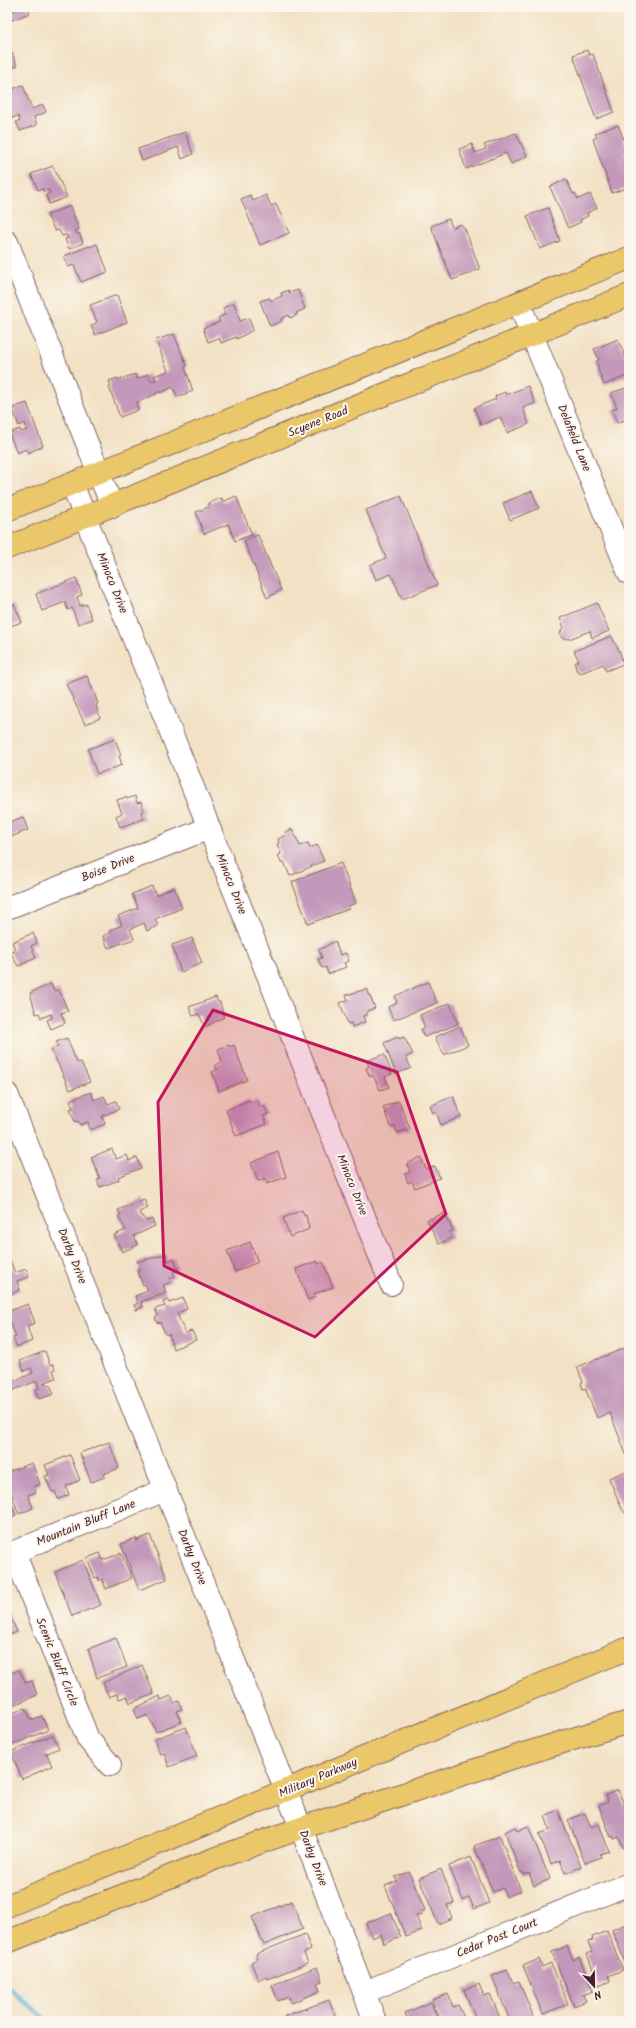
<svg xmlns="http://www.w3.org/2000/svg" width="636" height="2028" viewBox="0 0 636 2028" font-family="Kalam,sans-serif">
<style>
.lines{fill:none;stroke-linecap:round;stroke-linejoin:round}
.stream{stroke:#5fb3db;stroke-width:4.5}
.building{fill:#c398ba}
.minor-casing{stroke:#856361;stroke-width:24}
.major-casing{stroke:#856361;stroke-width:24}
.minor{stroke:#fff;stroke-width:22}
.major{stroke:#eac769;stroke-width:22}
.marked{fill:#c2185b;fill-opacity:0.2;stroke:#c2185b;stroke-width:3;stroke-linejoin:round}
.labels{text-anchor:middle;dominant-baseline:central;stroke-width:4;stroke-linejoin:round;paint-order:stroke}
.street-label{font-size:12px;fill:#4a1f2b;stroke:#fbf7ec}
</style>
<rect width="100%" height="100%" fill="#fbf7ec"/>
<filter id="ink" filterUnits="userSpaceOnUse"><feTurbulence type="fractalNoise" baseFrequency=".025" numOctaves="2"/><feDisplacementMap in="SourceGraphic" scale="8" xChannelSelector="R" yChannelSelector="G"/><feConvolveMatrix kernelMatrix="1 2 1 2 8 2 1 2 1" color-interpolation-filters="sRGB"/></filter>
<filter id="wash" filterUnits="userSpaceOnUse"><feTurbulence type="fractalNoise" baseFrequency=".012" numOctaves="4" result="noise"/><feDisplacementMap in="SourceGraphic" scale="16" xChannelSelector="R" yChannelSelector="G"/><feGaussianBlur stdDeviation="0.9" result="paint"/><feColorMatrix in="noise" values="0 0 0 0 0 0 0 0 0 0 0 0 0 0 0 0 0 1.4 0 .05"/><feComposite in="paint" operator="in"/></filter>
<g filter="url(#wash)">
<rect width="100%" height="100%" fill="#f2e1c4"/>
<g class="lines">
<path class="stream" d="M7,1987L48,2021"/>
</g>
<g id="blocks">
<g class="building">
<path d="M23,7H28L30,13L7,22V13Z"/>
<path d="M7,49L9,54L12,53L17,66L7,70Z"/>
<path d="M587,50L589,55L593,54L614,112L596,119L573,55Z"/>
<path d="M23,85L32,109L43,105L46,112L34,117L37,125L20,131L16,122L20,121L18,116L12,118L9,111L7,112V91Z"/>
<path d="M618,125L629,152L624,154L629,163V187L612,193L593,139L597,137L595,133Z"/>
<path d="M185,132L193,154L182,159L178,147L142,161L138,149Z"/>
<path d="M516,133L527,156L511,164L506,153L466,169L459,149L472,144L475,153L486,149L484,145Z"/>
<path d="M53,166L67,197L49,204L46,195L50,193L49,190L44,192L43,189L38,190L31,174Z"/>
<path d="M566,179L573,194L575,193L578,199L590,194L597,208L587,213L588,216L580,220L581,222L568,228L550,187Z"/>
<path d="M250,195L253,201L266,195L271,206L276,204L289,233L260,245L241,199Z"/>
<path d="M70,206L79,230L75,231L77,234L79,233L83,243L69,249L65,239L68,238L67,235L62,236L59,230L55,231L47,215Z"/>
<path d="M548,208L560,241L540,249L527,216Z"/>
<path d="M449,219L452,228L461,224L465,229L480,269L452,280L431,226Z"/>
<path d="M97,244L108,272L81,282L74,265L68,267L64,256L89,246V247Z"/>
<path d="M289,290V293L298,290L305,309L296,313L297,315L290,318L289,315L281,319L282,321L270,326L260,301L270,298L271,301L282,296L281,293Z"/>
<path d="M117,295L127,322L95,335L91,326L97,322L90,305Z"/>
<path d="M234,303L240,321L249,318L253,330L237,339L236,337L221,343L219,338L208,342L203,328L220,322L218,318L225,315L223,308Z"/>
<path d="M174,334L187,366L185,367L193,391L177,397L173,387L160,393V391L156,393V394L136,403L138,410L120,417L109,387L111,386L109,381L117,378L118,380L135,374L137,379L148,374L151,381L156,380L154,376L168,371L156,340Z"/>
<path d="M618,339L629,366V375L604,385L598,369H599L596,361L599,360L594,349Z"/>
<path d="M528,386L535,403L523,408L529,424L507,433L500,417L481,425L474,408L496,399L495,396L505,392L506,395Z"/>
<path d="M629,387V418L617,423L612,410L617,408L611,393Z"/>
<path d="M27,403L43,446L28,453L26,449L17,453L9,433L20,429L21,432L27,430L25,423L19,426L12,408Z"/>
<path d="M532,491L539,508L510,520L503,503Z"/>
<path d="M236,496L252,535L235,541L228,524L204,534L196,512L209,507L208,503L222,498L223,502Z"/>
<path d="M401,496L437,585L402,599L391,574L376,580L370,565L386,558L366,510Z"/>
<path d="M258,535L281,590L267,598L244,541Z"/>
<path d="M76,578L82,595L77,597L80,606L86,604L92,619L78,624L72,608L68,610L65,602L42,611L36,594Z"/>
<path d="M597,603L609,631L592,638L590,631L569,639L562,638L560,634L562,629L564,628L560,618Z"/>
<path d="M14,604L22,622L7,627V607Z"/>
<path d="M611,636L620,652L623,664L606,671L603,664L581,673L576,670L575,663L579,661L574,651Z"/>
<path d="M87,676L95,695L98,704L96,705L100,718L85,724L66,684Z"/>
<path d="M115,739L121,755L119,756L122,765L97,774L88,749Z"/>
<path d="M135,796L137,803L141,802L144,811L141,812L144,819L120,827L116,816L122,813L117,800L126,797L127,799Z"/>
<path d="M23,817L28,830L11,837L7,823Z"/>
<path d="M292,829L300,846L308,843L310,848L317,845L324,861L290,876L284,862L281,863L278,855L281,854L277,844L279,843L278,839L286,835L285,832Z"/>
<path d="M341,863L356,903L348,906L349,909L308,924L292,882Z"/>
<path d="M152,886L156,895L174,887L182,908L155,919L158,926L147,931L144,923L130,929L134,939L108,948L103,936L111,932L110,930L122,925L118,916L138,908L132,894Z"/>
<path d="M33,933L37,943L31,946L36,958L18,966L10,952L15,949L12,942Z"/>
<path d="M192,938L202,963L181,972L172,945Z"/>
<path d="M335,941L340,955L346,953L349,961L344,963L346,967L328,974L326,967L322,968L318,959L322,958L319,950Z"/>
<path d="M428,982L437,1003L393,1020L388,1007L397,1003L395,996Z"/>
<path d="M51,984L54,991L59,990L68,1011L61,1013L65,1023L51,1029L47,1020L52,1018L51,1014L41,1018L39,1013L36,1014L30,993Z"/>
<path d="M367,989L375,1008L367,1011V1015L363,1016L365,1022L352,1027L351,1023L348,1024L340,1003L348,1000L346,995Z"/>
<path d="M216,997L218,1002H220L224,1017L205,1027L199,1014L193,1016L189,1007Z"/>
<path d="M450,1003L458,1024L424,1037L421,1029L425,1028L420,1015Z"/>
<path d="M460,1026L468,1045L444,1055L435,1037Z"/>
<path d="M398,1037L399,1039L404,1037L413,1054L406,1057L411,1068L396,1074L384,1043Z"/>
<path d="M67,1038L77,1063L81,1062L90,1082L70,1090L51,1049L58,1046L56,1042Z"/>
<path d="M229,1045L230,1047L234,1045L247,1080L219,1091L212,1072L217,1070L215,1065L222,1062L218,1049Z"/>
<path d="M384,1054L392,1074L385,1077L389,1087L380,1090L373,1075L370,1077L366,1068L369,1066L367,1061Z"/>
<path d="M91,1092L94,1100L104,1096L108,1104L116,1101L119,1109L102,1116L105,1124L90,1130L88,1122L80,1125L78,1121L75,1122L70,1109L73,1108L70,1100Z"/>
<path d="M453,1096L461,1117L441,1125L436,1112L433,1113L430,1106Z"/>
<path d="M249,1100L250,1103L257,1100L260,1107L264,1106L268,1114L263,1116L267,1124L236,1136L226,1110Z"/>
<path d="M399,1101L410,1129L397,1133L395,1126L391,1128L383,1107Z"/>
<path d="M112,1149L116,1159L127,1155L129,1161L137,1157L141,1168L118,1177L119,1180L100,1187L97,1180L100,1179L91,1157Z"/>
<path d="M278,1152L286,1177L267,1184L265,1178L258,1181L251,1163Z"/>
<path d="M421,1157L426,1169L435,1166L440,1178L415,1188L412,1181L408,1183L405,1174L410,1172L407,1164Z"/>
<path d="M144,1199L148,1208L139,1212L145,1220L147,1221L152,1219L155,1226L134,1236L138,1245L122,1252L114,1235L126,1230L118,1216L121,1215L118,1210Z"/>
<path d="M302,1210L304,1216L306,1215L309,1229L290,1237L283,1218Z"/>
<path d="M445,1213L453,1231L449,1232L452,1238L439,1244L427,1220Z"/>
<path d="M250,1242L258,1262L235,1272L227,1251Z"/>
<path d="M166,1254L168,1261L174,1258L178,1270L173,1272L175,1277L170,1278L171,1282L163,1285L166,1293L141,1302L143,1307L136,1310L134,1305L138,1303L135,1296L148,1291L145,1284L143,1285L137,1271L140,1270L137,1262Z"/>
<path d="M10,1260L15,1273L26,1269L29,1277L17,1281L20,1290L8,1295L7,1261Z"/>
<path d="M317,1261L318,1264L323,1262L333,1287L314,1294L315,1297L308,1300L296,1269Z"/>
<path d="M183,1298L187,1309L177,1313L185,1333L192,1331L196,1340L173,1349L169,1334L166,1335L160,1322L157,1323L155,1318L158,1316L155,1309L165,1306L163,1302L168,1300L169,1303Z"/>
<path d="M28,1304L35,1323L27,1326L32,1341L17,1347L13,1338L16,1337L11,1324L9,1311Z"/>
<path d="M628,1347L629,1349V1462L610,1413L597,1418L585,1388L583,1389L581,1383L583,1382L577,1367Z"/>
<path d="M45,1351L50,1365L53,1364L55,1369L53,1370L56,1378L43,1383L50,1385L54,1394L39,1399L35,1390L39,1388L37,1381L14,1390L11,1382L33,1373L31,1368L24,1371L20,1361Z"/>
<path d="M109,1442L119,1468L104,1474L105,1477L91,1482L80,1453Z"/>
<path d="M70,1455L80,1480L66,1486L69,1495L58,1499L55,1491L52,1492L45,1476L49,1475L45,1465Z"/>
<path d="M32,1463L40,1484L34,1487L36,1492L28,1495L33,1508L19,1514L7,1482V1472Z"/>
<path d="M629,1470V1518L622,1509L609,1478Z"/>
<path d="M7,1493L16,1515L7,1519Z"/>
<path d="M150,1535L167,1579L139,1590L121,1544L136,1538L137,1542V1540Z"/>
<path d="M100,1553L103,1560L121,1553L132,1578L106,1589L102,1579L99,1581L98,1577L95,1578L87,1558Z"/>
<path d="M83,1560L101,1605L72,1616L55,1572Z"/>
<path d="M7,1609L17,1632L7,1636Z"/>
<path d="M116,1638L127,1667L97,1678L88,1649Z"/>
<path d="M142,1665L154,1694L130,1703L127,1696L119,1699L117,1694L109,1697L103,1683Z"/>
<path d="M19,1670L26,1683L32,1681L37,1695L7,1708V1675Z"/>
<path d="M160,1696L161,1700L171,1696L174,1703L179,1701L182,1709L177,1711L181,1722L156,1732L148,1715L138,1719L134,1709Z"/>
<path d="M26,1708L31,1720L42,1716L48,1730L7,1747V1715Z"/>
<path d="M186,1727L197,1756L169,1767L164,1753L160,1754L154,1739Z"/>
<path d="M53,1735L59,1748L45,1754L47,1755L52,1766L22,1779L11,1752Z"/>
<path d="M618,1790L629,1817V1847L624,1849L619,1837L614,1839L613,1836L611,1837L599,1806L608,1802L606,1795Z"/>
<path d="M558,1810L581,1867L565,1873L560,1860L551,1864L539,1834L550,1830L545,1816Z"/>
<path d="M585,1813L591,1827L599,1824L609,1851L600,1854L601,1857L585,1863L568,1820Z"/>
<path d="M528,1826L550,1879L534,1886L529,1873L524,1875L523,1872L521,1873L505,1832L515,1827L517,1831Z"/>
<path d="M500,1836L521,1891L506,1897L503,1888L493,1892L474,1846Z"/>
<path d="M471,1857L489,1903L474,1909L469,1897L463,1900L449,1866Z"/>
<path d="M441,1869L454,1903L447,1905L452,1918L438,1924L419,1878Z"/>
<path d="M409,1872L425,1910L421,1912L422,1914L416,1916L422,1931L406,1937L385,1886L397,1881L395,1877Z"/>
<path d="M292,1901L303,1929L264,1945L252,1917Z"/>
<path d="M391,1913L401,1937L384,1944L381,1934L372,1938L366,1923Z"/>
<path d="M628,1923L629,1925V1972L612,1930Z"/>
<path d="M607,1931L623,1970L608,1976L610,1981L599,1986L587,1954L592,1952L588,1942L593,1940L592,1937Z"/>
<path d="M305,1934L311,1950L304,1953L308,1963L267,1979L266,1976L258,1980L251,1962L258,1959L256,1954Z"/>
<path d="M567,1946L573,1960L579,1957L593,1991L583,1995L586,2001L574,2006L552,1952Z"/>
<path d="M539,1959L542,1967L551,1963L568,2004L543,2014L523,1966Z"/>
<path d="M317,1967L322,1981L317,1983L320,1991L291,2003L289,1997L278,2001L272,1985Z"/>
<path d="M507,1970L513,1983L519,1981L535,2021H510L492,1976Z"/>
<path d="M479,1984L484,1996L490,1994L492,1998L501,2021H477L464,1990Z"/>
<path d="M448,1994L453,2007L458,2005L466,2021H441L432,2000Z"/>
<path d="M329,2000L335,2016L329,2018L330,2021H287L285,2016Z"/>
<path d="M431,2002L439,2021H408L405,2013Z"/>
</g>
</g>
</g>
<g filter="url(#ink)">
<use href="#blocks" fill-opacity="0" stroke="#856361" stroke-width="1"/>
<g class="lines">
<defs>
<g id="minor">
<path d="M7,242L112,506"/>
<path d="M519,303L629,573"/>
<path d="M72,484L391,1284"/>
<path d="M7,908L209,828"/>
<path d="M7,1094L301,1828L375,2021"/>
<path d="M14,1552L88,1739L110,1765"/>
<path d="M7,1555L165,1490"/>
<path d="M365,1992L629,1884"/>
</g>
<g id="major">
<path d="M7,510L629,258"/>
<path d="M7,548L629,295"/>
<path d="M7,1906L629,1648"/>
<path d="M7,1942L214,1859L301,1828L527,1753L629,1722"/>
</g>
</defs>
<use href="#minor" class="minor-casing"/>
<use href="#major" class="major-casing"/>
<use href="#minor" class="minor"/>
<use href="#major" class="major"/>
</g>
</g>
<path class="marked" d="M213,1010L397,1072L446,1214L315,1337L164,1266L158,1102Z"/>
<g class="labels">
<g class="street-label">
<text transform="translate(318 422) rotate(-22)">Scyene Road</text>
<text transform="translate(574 438) rotate(68)">Delafield Lane</text>
<text transform="translate(112 583) rotate(68)">Minoco Drive</text>
<text transform="translate(108 868) rotate(-22)">Boise Drive</text>
<text transform="translate(231 884) rotate(68)">Minoco Drive</text>
<text transform="translate(352 1185) rotate(68)">Minoco Drive</text>
<text transform="translate(72 1256) rotate(68)">Darby Drive</text>
<text transform="translate(86 1523) rotate(-22)">Mountain Bluff Lane</text>
<text transform="translate(192 1557) rotate(68)">Darby Drive</text>
<text transform="translate(57 1662) rotate(68)">Scenic Bluff Circle</text>
<text transform="translate(318 1778) rotate(-23)">Military Parkway</text>
<text transform="translate(313 1858) rotate(69)">Darby Drive</text>
<text transform="translate(497 1938) rotate(-22)">Cedar Post Court</text>
</g>
</g>
<rect width="636" height="2028" fill="none" stroke="#fbf7ec" stroke-width="24"/>
<g transform="translate(594 1986) rotate(158)" stroke="#fbf7ec" stroke-width="3" paint-order="stroke">
<path d="M0-3L7 15L0 10L-7 15Z" fill="#4a1f2b"/>
<text y="-6" font-size="11" font-weight="bold" text-anchor="middle" fill="#4a1f2b">N</text>
</g>
</svg>
